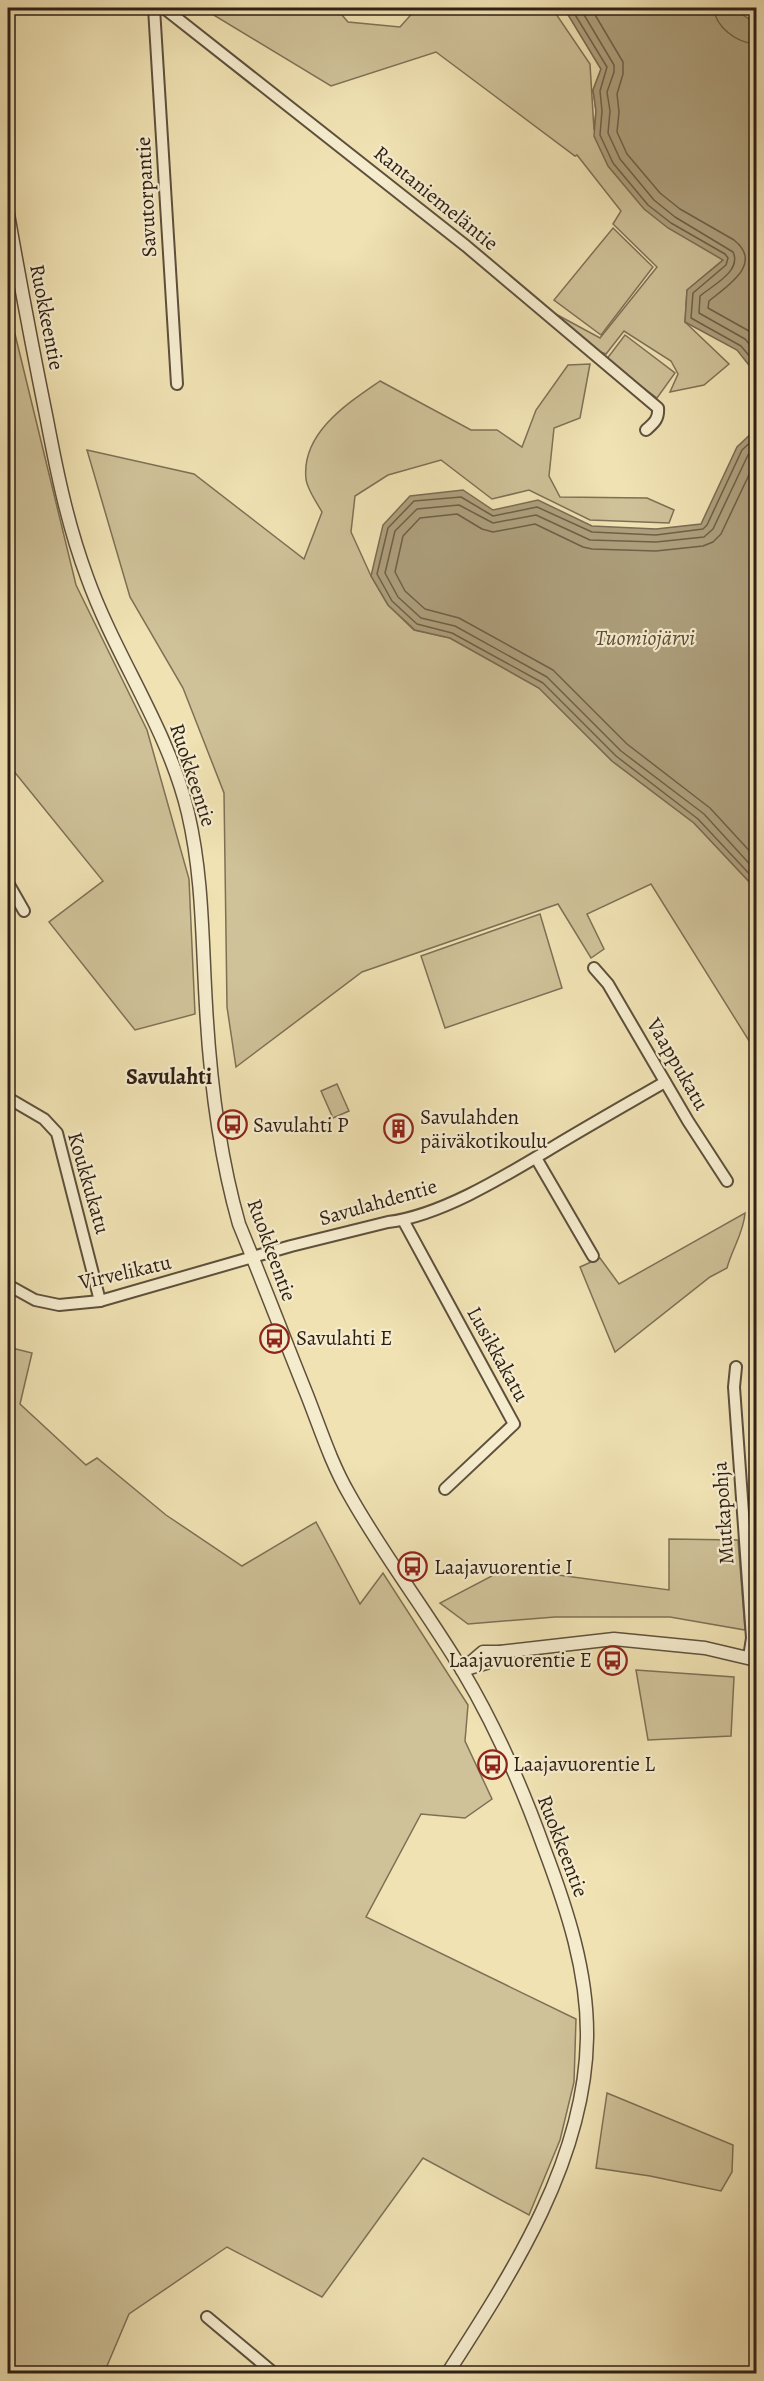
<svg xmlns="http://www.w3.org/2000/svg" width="764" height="2381" viewBox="0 0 764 2381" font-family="Alegreya,serif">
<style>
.green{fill:#cfc198;stroke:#7e7056;stroke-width:1.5}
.water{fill:#aea07d;stroke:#7b6c53;stroke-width:1.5}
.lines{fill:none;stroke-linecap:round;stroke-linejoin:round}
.shore{stroke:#6e6049;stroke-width:1.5}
.minor-casing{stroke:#5e503c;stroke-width:14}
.tertiary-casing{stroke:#5e503c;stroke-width:15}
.minor{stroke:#f5ecce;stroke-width:10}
.tertiary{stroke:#f5ecce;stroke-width:12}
.labels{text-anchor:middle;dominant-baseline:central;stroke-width:4.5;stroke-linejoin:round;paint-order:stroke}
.street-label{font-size:21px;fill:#2e1f15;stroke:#f5ecce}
.poi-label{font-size:21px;fill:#2e1f15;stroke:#f5ecce;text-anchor:start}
.water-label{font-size:22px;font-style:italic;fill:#5b4c39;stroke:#f5ecce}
.neighbourhood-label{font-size:22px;font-weight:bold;fill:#2e1f15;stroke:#f5ecce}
</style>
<rect width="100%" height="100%" fill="#f0e2b3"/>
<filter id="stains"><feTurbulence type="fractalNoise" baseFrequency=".00333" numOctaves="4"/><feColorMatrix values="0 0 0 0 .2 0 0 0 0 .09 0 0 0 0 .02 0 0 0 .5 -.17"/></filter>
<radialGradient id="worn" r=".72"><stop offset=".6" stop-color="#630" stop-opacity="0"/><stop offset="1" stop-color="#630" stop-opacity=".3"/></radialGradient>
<g class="green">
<path d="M202,8H336L348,22L400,27L417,8H552L590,64L594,130L596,111L593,90L601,69L564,8H735L723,260L687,290L685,322L729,364L704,385L670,392L678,374L671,361L624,331L606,354L595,350L552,312L600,338L657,267L613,224L621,211L577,155L575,156L436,52L331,86Z"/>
<path d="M613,228L653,267L601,335L554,300Z"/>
<path d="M8,329L14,330L76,585L147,730L189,879L195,1014L135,1030L49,922L103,881L8,764Z"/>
<path d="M625,335L675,373L657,398L606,360Z"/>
<path d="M590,364L580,418L554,428L549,476L560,497L647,498L674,510L669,523L590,520L529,490L492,499L441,460L388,475L355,496L351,532L371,576L388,605L414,630L450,638L539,688L612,761L694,823L756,889V1052L651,884L587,914L604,949L591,958L558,904L362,972L236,1067L227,1007L224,793L183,688L130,597L87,450L194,474L304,559L322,512C317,503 307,489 306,479C301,433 348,403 380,381L471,430H497L522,447L536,410L568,365Z"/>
<path d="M540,914L562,988L445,1028L421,956Z"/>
<path d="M337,1084L349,1111L333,1118L321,1091Z"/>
<path d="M745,1213C744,1232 732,1249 727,1268L710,1277L615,1352L580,1267L600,1258L619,1284Z"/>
<path d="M8,1347L32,1353L20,1404L86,1465L97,1458L166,1515L242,1566L316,1522L360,1604L383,1573L468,1705L465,1741L492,1799L465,1818L421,1814L366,1917L576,2019L574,2082L560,2140L529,2215L423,2158L322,2297L227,2247L129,2314L104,2373H8Z"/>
<path d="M669,1539L738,1540L745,1630L670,1617H555L468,1624L440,1603L507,1568L669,1590Z"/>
<path d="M636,1670L734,1677L731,1736L648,1740Z"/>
<path d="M607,2093L733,2145L732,2172L721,2191L650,2176L596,2168Z"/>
</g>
<g class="water">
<path d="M564,8H735L738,12L756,23V374L737,350L685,322L687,290L723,260L668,228L644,209L608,166L594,136L596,111L593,90L601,69Z"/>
<path d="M756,429V889L694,823L612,761L539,688L450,638L415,630L388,605L371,576L383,525L410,496L463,490L493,510L538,500L592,526L656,529L701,524L737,447Z"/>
</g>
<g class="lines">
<g class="shore">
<path d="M571,8L607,67L600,91L602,111L600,135L613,163L648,205L671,223L725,254L728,258L726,265L693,293L691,318L741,346L756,364"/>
<path d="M580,8L614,65V72L607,92L610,111L608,133L620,159L654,200L675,217L733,252C742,271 713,285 700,296L699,313L745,339L756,352"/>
<path d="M591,8L623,62V74L617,94L619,112L617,132L627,154L660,193L680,209L734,240C764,264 727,286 709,301L708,308L749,331L756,338"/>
<path d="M714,8C715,27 737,43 756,44"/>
<path d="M756,437L742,450L707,525L703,529L656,535L592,532L537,507L493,516L461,497L414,501L388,528L377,574L392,601L417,624L452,633L543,683L616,756L698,819L756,881"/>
<path d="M756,447L748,455L713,529L704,537L656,542L590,540L536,515L493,523L459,505L417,509L395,531L385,573L398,597L421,618L455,626L547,677L621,751L704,814L756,871"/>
<path d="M756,460L721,534L713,542L703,546L656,551L592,549L583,547L535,524L493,532L482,529L457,514L420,518L403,536L395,572L405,591L425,609L459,618L553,670L627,744L710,808L756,858"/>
</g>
<defs>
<g id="minor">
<path d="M154,8L177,384"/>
<path d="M164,8L466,246L658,408C659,419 654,423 646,430"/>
<path d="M8,883L24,911"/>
<path d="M594,968L608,984L688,1121L727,1181"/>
<path d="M8,1098L44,1119L57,1133L100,1301"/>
<path d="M536,1158L593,1256"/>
<path d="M403,1220L514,1424L445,1489"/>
<path d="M8,1285L35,1300L59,1305L100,1301L291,1246L388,1222C440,1216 505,1176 550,1149C588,1126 627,1104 665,1082"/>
<path d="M736,1367L734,1387L752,1638L749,1657"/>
<path d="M207,2317L275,2374"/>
</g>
<g id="tertiary">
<path d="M8,214C20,282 33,351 47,420C57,473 68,526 87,577C116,658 168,729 188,813C203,877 202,941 206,1006C210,1079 219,1154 239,1224C262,1280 284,1338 307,1395C320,1428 331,1463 349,1494C383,1555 426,1610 462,1670C495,1725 522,1787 544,1848C567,1909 588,1972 587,2038C585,2161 512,2273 447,2374"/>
<path d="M466,1669L486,1663L500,1652"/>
<path d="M462,1670L483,1652H500L614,1639L705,1648L756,1660"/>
</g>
</defs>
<use href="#minor" class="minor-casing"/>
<use href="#tertiary" class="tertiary-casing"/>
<use href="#minor" class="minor"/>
<use href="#tertiary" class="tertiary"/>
</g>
<defs>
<symbol id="bus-ring" viewBox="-11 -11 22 22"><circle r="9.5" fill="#f5ecce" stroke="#8f2418" stroke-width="1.5"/><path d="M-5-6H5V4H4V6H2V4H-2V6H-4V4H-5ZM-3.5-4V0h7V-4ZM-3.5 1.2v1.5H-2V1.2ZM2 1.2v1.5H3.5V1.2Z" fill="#8f2418"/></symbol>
<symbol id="building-ring" viewBox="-11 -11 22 22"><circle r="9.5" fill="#f5ecce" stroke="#8f2418" stroke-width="1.5"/><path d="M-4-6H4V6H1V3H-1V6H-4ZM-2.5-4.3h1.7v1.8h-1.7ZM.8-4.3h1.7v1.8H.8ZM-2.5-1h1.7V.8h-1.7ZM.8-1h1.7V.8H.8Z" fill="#8f2418"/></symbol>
</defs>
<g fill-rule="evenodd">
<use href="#bus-ring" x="216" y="1108" width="33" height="33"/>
<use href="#building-ring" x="382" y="1112" width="33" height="33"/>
<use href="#bus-ring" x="258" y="1322" width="33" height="33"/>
<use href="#bus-ring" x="396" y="1550" width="33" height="33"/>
<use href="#bus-ring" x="596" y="1644" width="33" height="33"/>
<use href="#bus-ring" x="476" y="1748" width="33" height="33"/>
</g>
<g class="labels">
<g class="street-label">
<text transform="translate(146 197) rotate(-93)">Savutorpantie</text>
<text transform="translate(436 198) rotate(39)">Rantaniemeläntie</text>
<text transform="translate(47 317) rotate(79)">Ruokkeentie</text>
<text transform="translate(193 775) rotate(72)">Ruokkeentie</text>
<text transform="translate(678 1064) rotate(60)">Vaappukatu</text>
<text transform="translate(89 1183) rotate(74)">Koukkukatu</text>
<text transform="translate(378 1202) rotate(-16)">Savulahdentie</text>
<text transform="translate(272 1250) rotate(70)">Ruokkeentie</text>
<text transform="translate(125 1272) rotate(-13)">Virvelikatu</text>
<text transform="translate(498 1354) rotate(61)">Lusikkakatu</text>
<text transform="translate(723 1513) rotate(-94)">Mutkapohja</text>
<text transform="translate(563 1846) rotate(69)">Ruokkeentie</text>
</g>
<g class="poi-label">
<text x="420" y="1117">Savulahden<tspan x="420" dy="24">päiväkotikoulu</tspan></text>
<text x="253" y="1125">Savulahti P</text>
<text x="296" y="1338">Savulahti E</text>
<text x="434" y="1567">Laajavuorentie I</text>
<text x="592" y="1660" text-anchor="end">Laajavuorentie E</text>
<text x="513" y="1764">Laajavuorentie L</text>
</g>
<g class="water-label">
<text x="645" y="638">Tuomiojärvi</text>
</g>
<g class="neighbourhood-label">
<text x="169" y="1077">Savulahti</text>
</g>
</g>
<rect width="764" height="2381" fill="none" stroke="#f0e2b3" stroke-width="30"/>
<rect x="9" y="9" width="746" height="2363" fill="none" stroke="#2e1f15" stroke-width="3"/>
<rect x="15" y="15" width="734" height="2351" fill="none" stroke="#2e1f15" stroke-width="1.5"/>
<rect width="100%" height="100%" filter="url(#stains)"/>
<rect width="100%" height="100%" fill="url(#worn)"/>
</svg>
